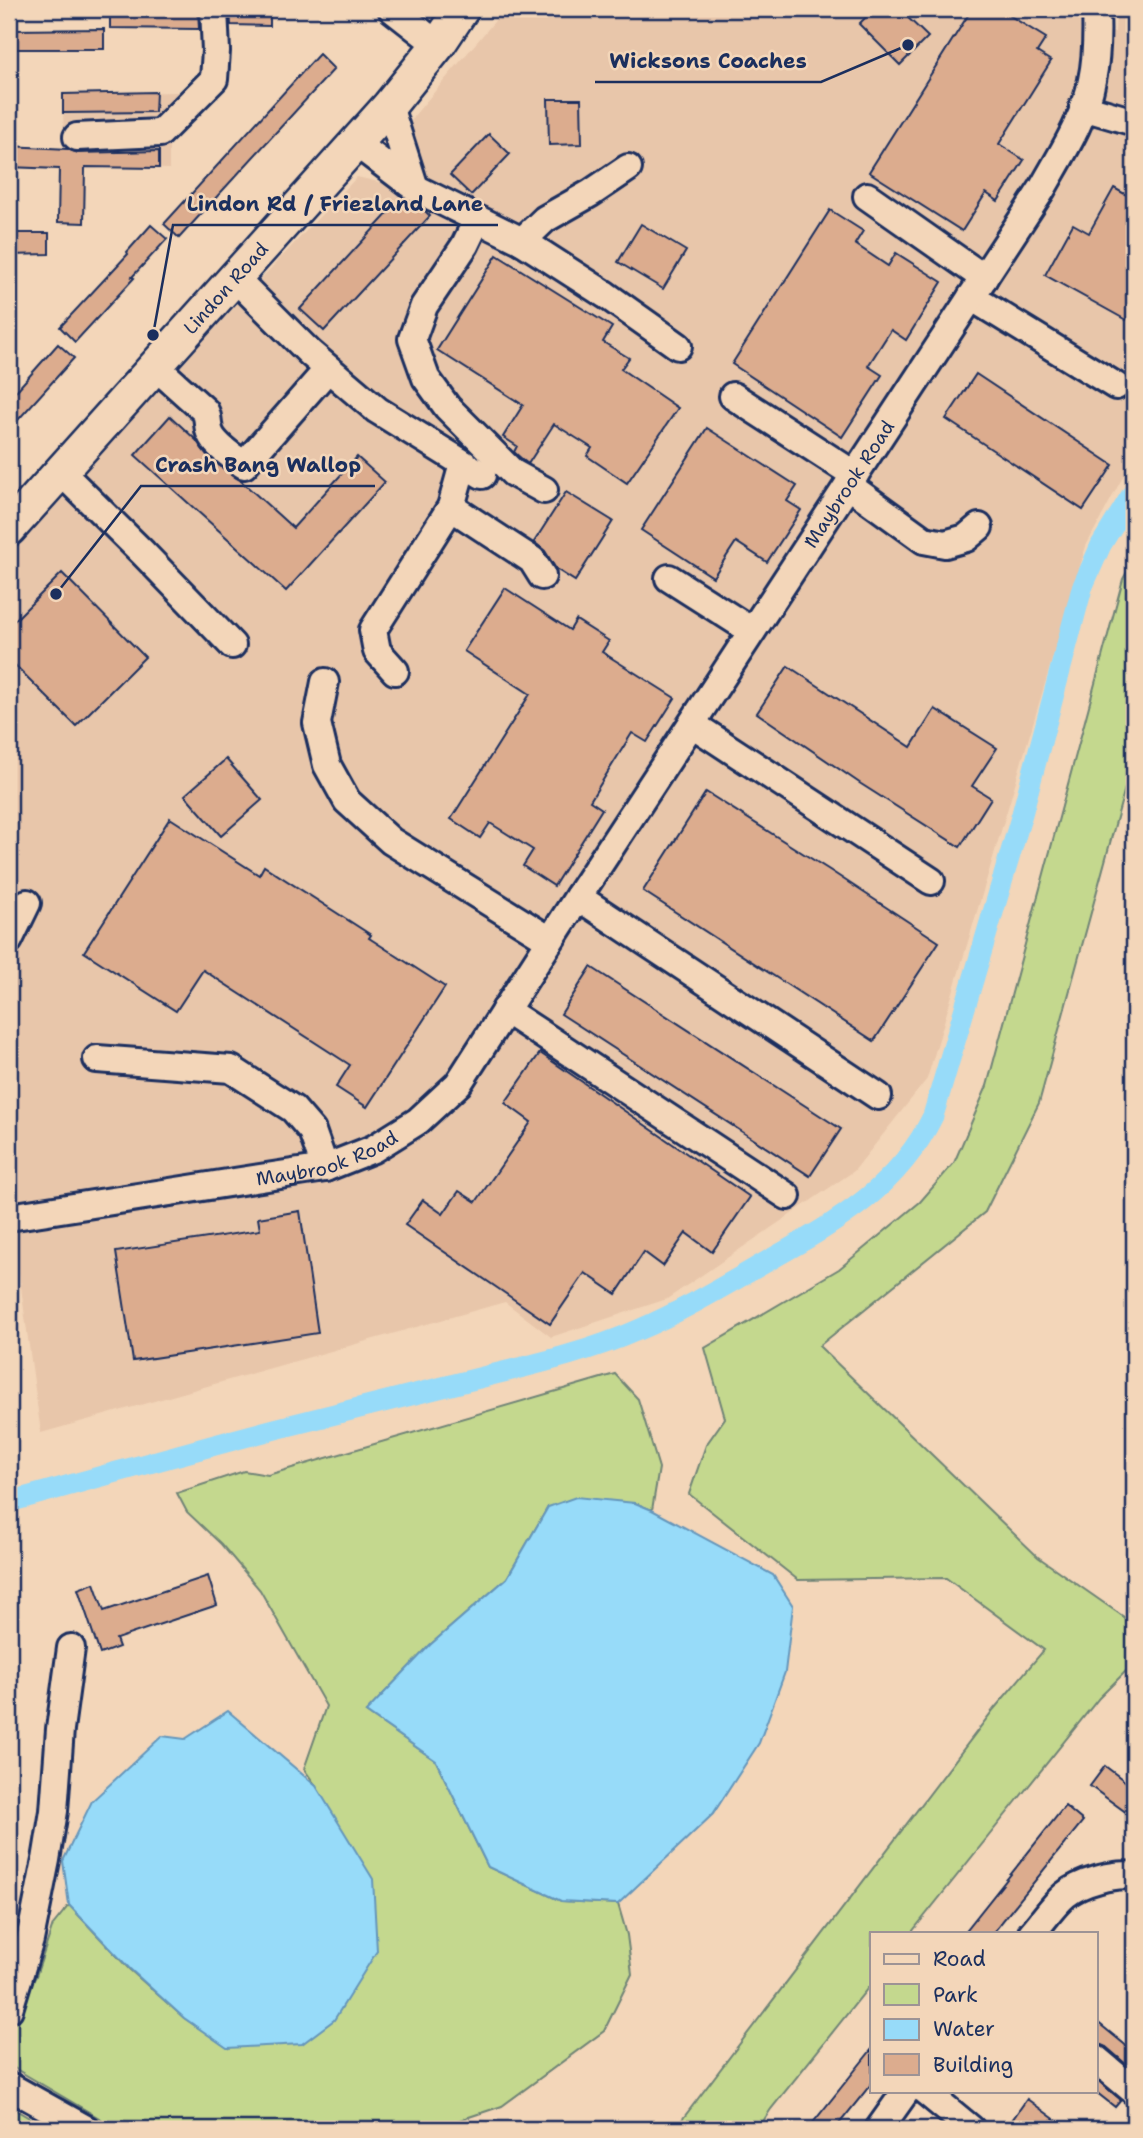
<svg xmlns="http://www.w3.org/2000/svg" width="1143" height="2138" viewBox="0 0 1143 2138" font-family="'Shantell Sans',sans-serif">
<style>
.built{fill:#e8c6aa}
.green{fill:#c4d88e;stroke:#708476;stroke-width:2}
.water{fill:#97dbf9;stroke:#6596bb;stroke-width:2}
.lines{fill:none;stroke-linecap:round;stroke-linejoin:round}
.canal{stroke:#97dbf9;stroke-width:21}
.building{fill:#dcac8e;stroke:#1b2f5e;stroke-width:2}
.minor-casing{stroke:#1b2f5e;stroke-width:32}
.major-casing{stroke:#1b2f5e;stroke-width:38}
.minor{stroke:#f3d6b9;stroke-width:26}
.major{stroke:#f3d6b9;stroke-width:33}
.labels{text-anchor:middle;dominant-baseline:central;stroke-width:5;stroke-linejoin:round;paint-order:stroke}
.street-label{font-size:19px;fill:#1b2f5e;stroke:#f3d6b9}
.leader{fill:none;stroke:#1b2f5e;stroke-width:2.5}
.callout-dot{fill:#1b2f5e;stroke:#f3d6b9;stroke-width:2.5}
.callout-label{font-size:21px;text-anchor:middle;font-weight:bold;fill:#1b2f5e;stroke:#f3d6b9;stroke-width:5;stroke-linejoin:round;paint-order:stroke}
</style>
<rect width="100%" height="100%" fill="#f3d6b9"/>
<filter id="ink" filterUnits="userSpaceOnUse"><feTurbulence type="fractalNoise" baseFrequency=".0143" numOctaves="2"/><feDisplacementMap in="SourceGraphic" scale="14" xChannelSelector="R" yChannelSelector="G"/><feConvolveMatrix kernelMatrix="1 2 1 2 8 2 1 2 1" color-interpolation-filters="sRGB"/></filter>
<g filter="url(#ink)">
<g class="built">
<path d="M505,9H1079L1080,27L1115,32L1116,9H1134V456L1086,546L927,1079L854,1171L667,1299L551,1337L505,1302L41,1433L9,1200V552L254,286L357,177L392,185L413,117Z"/>
<path d="M179,92L191,94L169,142V169L64,166L63,94Z"/>
</g>
<g class="green">
<path d="M1134,560V755L1039,1103L985,1212L819,1346L1038,1557L1134,1624V1663L1099,1698L911,1933H872V1983L771,2109L758,2129H675L994,1709L1044,1650L946,1578L798,1580L689,1494L706,1445L725,1418L705,1348L839,1269L920,1202L954,1163L987,1086L1123,579Z"/>
<path d="M615,1374L638,1399L659,1468L652,1510L635,1503L548,1507L507,1578L430,1645L366,1712L436,1761L488,1867L561,1901L618,1904L627,1935L632,1974L604,2031L502,2106L457,2121L445,2129H118L9,2065V2024L36,1976L53,1925L69,1905L129,1969L184,2018L228,2048L316,1786L304,1769L326,1706L260,1590L221,1544L187,1512L177,1493L244,1471L268,1475Z"/>
<path d="M9,2106L48,2129H9Z"/>
</g>
<g class="water">
<path d="M576,1497L635,1503L652,1510L773,1575L793,1606L785,1672L759,1743L713,1814L618,1904L561,1901L488,1867L436,1761L366,1712L430,1645L507,1578L548,1507Z"/>
<path d="M228,1711L316,1786L373,1879L377,1951L334,2020L302,2044L227,2048L184,2018L130,1969L69,1905L63,1861L92,1801L162,1736L185,1739Z"/>
</g>
<g class="lines">
<path class="canal" d="M9,1502C97,1478 186,1452 275,1429C347,1411 419,1393 491,1375C540,1363 591,1351 638,1330C685,1310 729,1283 773,1258C839,1221 899,1186 933,1116L1022,814L1082,588L1101,545L1134,491"/>
</g>
<g class="building">
<path d="M110,9H198L199,29L110,28Z"/>
<path d="M230,9H270V26L231,25Z"/>
<path d="M874,9H899L928,37L900,65L859,24Z"/>
<path d="M972,9H999L1046,38L1037,52L1051,61L999,144L1024,160L998,201L986,193L962,231L869,172Z"/>
<path d="M104,29V49H12L13,30Z"/>
<path d="M319,54L334,69L179,238L164,224Z"/>
<path d="M156,92L155,112L63,113V94Z"/>
<path d="M548,99H581L582,144L549,145Z"/>
<path d="M489,134L510,154L471,195L450,175Z"/>
<path d="M9,146L68,149L78,153L159,151V168L85,167L84,223L58,222L59,169L9,167Z"/>
<path d="M1114,188L1134,199V305L1126,320L1045,275L1073,224L1089,233Z"/>
<path d="M402,198L423,209L430,216L324,331L300,309Z"/>
<path d="M830,210L863,231L855,244L888,266L896,253L942,282L906,340L891,330L868,366L882,375L842,437L732,364Z"/>
<path d="M641,224L686,251L663,289L618,262Z"/>
<path d="M151,225L167,239L132,277L134,278L75,342L60,327L128,254L127,252Z"/>
<path d="M9,233H49V254L9,255Z"/>
<path d="M497,255L612,327L603,342L629,358L621,369L678,408L627,483L587,456L592,448L554,424L528,464L523,460L514,452L517,446L503,437L523,405L437,350Z"/>
<path d="M58,344L74,358L17,421L9,413V399Z"/>
<path d="M976,374L1113,465L1083,510L946,419Z"/>
<path d="M170,416L196,440L210,459L240,480L293,528L357,457L385,482L286,591L135,455Z"/>
<path d="M707,428L797,486L787,501L801,510L767,562L736,542L713,577L641,530Z"/>
<path d="M566,492L613,521L575,581L556,569L545,551L534,542Z"/>
<path d="M62,573L145,657L76,726L9,659V626Z"/>
<path d="M505,588L570,630L576,620L609,641L602,652L675,698L647,742L632,733L590,801L602,809L554,886L523,866L533,850L490,823L480,838L451,819L530,694L464,651Z"/>
<path d="M788,666L911,747L935,709L997,748L972,786L991,798L960,847L861,784L757,713Z"/>
<path d="M226,759L262,800L221,836L185,795Z"/>
<path d="M706,792L831,871L939,942L874,1041L643,891Z"/>
<path d="M170,818L259,875L264,866L371,935L369,938L445,987L367,1107L336,1087L350,1065L203,970L176,1011L84,952Z"/>
<path d="M591,967L841,1129L810,1176L561,1014Z"/>
<path d="M540,1053L750,1197L712,1252L686,1233L663,1266L644,1252L616,1294L585,1273L550,1324L405,1225L423,1200L443,1214L459,1191L476,1202L531,1122L505,1103Z"/>
<path d="M300,1211L318,1333L133,1361L116,1252L260,1230L258,1218Z"/>
<path d="M208,1576L217,1605L116,1639L119,1647L100,1654L78,1589L94,1583L104,1611Z"/>
<path d="M1105,1766L1134,1788V1802L1127,1813L1090,1786Z"/>
<path d="M1065,1806L1083,1821L993,1933H964Z"/>
<path d="M1096,2021L1134,2052V2071L1106,2047L1096,2044Z"/>
<path d="M872,2049V2083L835,2129H808Z"/>
<path d="M1096,2079L1121,2100L1115,2107L1096,2092Z"/>
<path d="M1027,2099L1068,2129H1019L1010,2123Z"/>
</g>
<g class="lines">
<defs>
<g id="minor">
<path d="M392,9L438,45"/>
<path d="M389,106L415,188"/>
<path d="M1083,107L1134,122"/>
<path d="M77,137L160,133L214,79L216,51L214,9"/>
<path d="M356,143L415,188L522,241L606,295L678,346"/>
<path d="M867,196L984,278"/>
<path d="M477,220L465,245L424,306L412,339L426,378L447,407L513,473L544,490"/>
<path d="M522,241L545,219L591,193L628,168"/>
<path d="M235,278L310,353L377,410L482,475"/>
<path d="M971,297L1116,386"/>
<path d="M155,366L205,411C209,418 207,426 210,433C216,447 233,456 244,465L328,369"/>
<path d="M733,396L855,475"/>
<path d="M61,472L143,553L232,645"/>
<path d="M848,485L924,540L945,544L966,538L979,527"/>
<path d="M451,507L532,560L542,576"/>
<path d="M669,578L752,631"/>
<path d="M395,671L377,651L373,630L451,507L463,464"/>
<path d="M325,682L317,723L327,765L347,801L391,841L550,940"/>
<path d="M692,724L931,881"/>
<path d="M578,897L878,1096"/>
<path d="M9,940L27,903"/>
<path d="M505,1010L787,1196"/>
<path d="M97,1059L231,1069L293,1109L312,1131L325,1168"/>
<path id="s1" d="M9,1217L325,1168L373,1149L418,1121L458,1084L578,897L1042,189C1061,155 1085,119 1092,80C1097,57 1097,32 1096,9"/>
<path d="M1032,1933C1043,1921 1053,1905 1065,1895C1081,1882 1114,1873 1134,1876"/>
<path d="M9,2009L30,1940L46,1860L54,1811L60,1729L71,1648"/>
<path d="M1096,2059L1134,2091"/>
<path d="M9,2086L86,2129"/>
<path d="M925,2091L971,2129"/>
<path d="M879,2129L906,2091"/>
</g>
<g id="major">
<path id="s2" d="M9,529L389,106L438,45L462,9"/>
</g>
</defs>
<use href="#minor" class="minor-casing"/>
<use href="#major" class="major-casing"/>
<use href="#minor" class="minor"/>
<use href="#major" class="major"/>
</g>
</g>
<g class="labels">
<g class="street-label">
<text stroke="none"><textPath href="#s2" startOffset="324">Lindon Road</textPath></text>
<text stroke="none"><textPath href="#s1" startOffset="1195">Maybrook Road</textPath></text>
<text stroke="none"><textPath href="#s1" startOffset="324">Maybrook Road</textPath></text>
</g>
</g>
<path class="leader" d="M908 45L821 82H595M153 335L173 225H498M56 594L141 486H375"/>
<g class="callout-dot">
<circle cx="908" cy="45" r="7"/>
<circle cx="153" cy="335" r="7"/>
<circle cx="56" cy="594" r="7"/>
</g>
<g class="callout-label">
<text x="708" y="68">Wicksons Coaches</text>
<text x="335" y="211">Lindon Rd / Friezland Lane</text>
<text x="258" y="472">Crash Bang Wallop</text>
</g>
<rect width="1143" height="2138" fill="none" stroke="#f3d6b9" stroke-width="35"/>
<rect x="18" y="18" width="1108" height="2103" fill="none" stroke="#1b2f5e" stroke-width="2.5" filter="url(#ink)"/>
<rect x="870" y="1932" width="228" height="161" fill="#f3d6b9" stroke="#9d9395" stroke-width="2"/>
<rect x="884" y="1954" width="35" height="10" fill="#f3d6b9" stroke="#9d9395" stroke-width="2"/>
<text x="933" y="1966" font-size="21" fill="#1b2f5e">Road</text>
<rect x="884" y="1984" width="35" height="21" fill="#c4d88e" stroke="#9d9395" stroke-width="2"/>
<text x="933" y="2002" font-size="21" fill="#1b2f5e">Park</text>
<rect x="884" y="2019" width="35" height="21" fill="#97dbf9" stroke="#9d9395" stroke-width="2"/>
<text x="933" y="2036" font-size="21" fill="#1b2f5e">Water</text>
<rect x="884" y="2054" width="35" height="21" fill="#dcac8e" stroke="#9d9395" stroke-width="2"/>
<text x="933" y="2072" font-size="21" fill="#1b2f5e">Building</text>
</svg>
